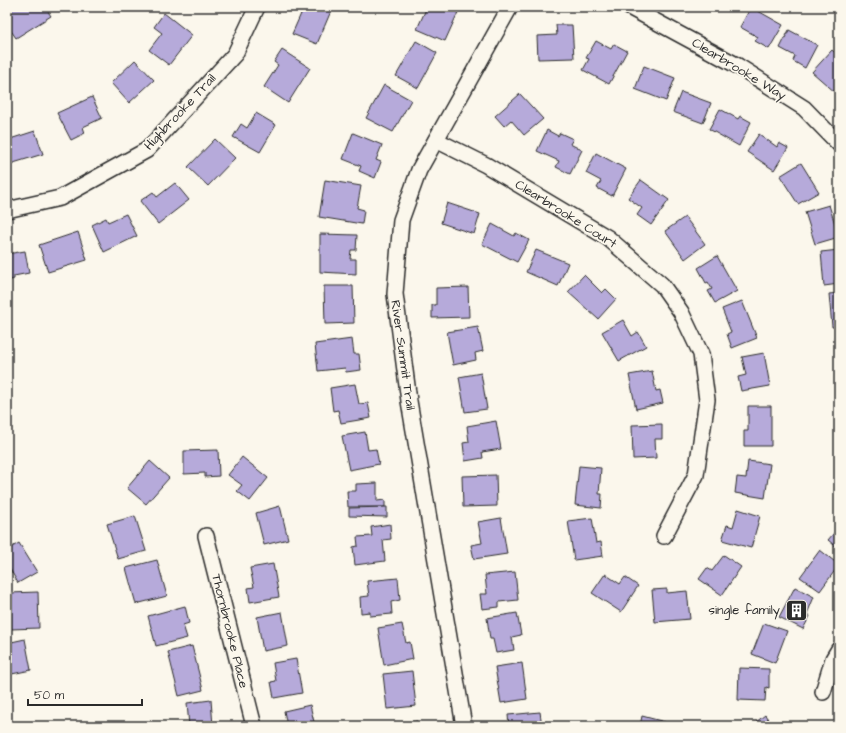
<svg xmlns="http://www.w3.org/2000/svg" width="846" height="733" viewBox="0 0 846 733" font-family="'Architects Daughter',sans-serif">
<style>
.building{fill:#b6aada;stroke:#2b2b2b}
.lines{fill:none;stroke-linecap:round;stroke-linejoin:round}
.street-casing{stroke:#2b2b2b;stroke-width:18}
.street{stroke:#fbf7ec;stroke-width:15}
.labels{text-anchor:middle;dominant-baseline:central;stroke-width:3.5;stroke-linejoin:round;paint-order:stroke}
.street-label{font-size:13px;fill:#2b2b2b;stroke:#fbf7ec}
.poi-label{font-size:13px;fill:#2b2b2b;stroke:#fbf7ec;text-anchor:end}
</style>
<rect width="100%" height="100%" fill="#fbf7ec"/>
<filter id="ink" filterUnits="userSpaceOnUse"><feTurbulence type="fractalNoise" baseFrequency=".025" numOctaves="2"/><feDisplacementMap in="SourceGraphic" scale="8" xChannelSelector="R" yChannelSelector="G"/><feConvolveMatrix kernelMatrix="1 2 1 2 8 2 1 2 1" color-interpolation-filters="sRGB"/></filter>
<g filter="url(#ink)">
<g class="building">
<path d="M12,7H45L51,16L16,38L7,25V11Z"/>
<path d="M304,7H323L331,11L317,44L292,34Z"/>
<path d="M427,7H452L459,10L445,41L417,29Z"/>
<path d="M751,7L783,25L769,49L755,41L758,37L740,27Z"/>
<path d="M164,13L192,35L169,65L149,50L162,33L154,27Z"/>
<path d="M556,25H572L574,58L538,59L537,36L557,35Z"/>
<path d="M789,30L817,45L805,68L793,61L795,56L780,48Z"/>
<path d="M416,41L437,53L418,88L396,76Z"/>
<path d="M596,41L611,49L614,44L627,51L609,84L583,70L589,59L586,58Z"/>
<path d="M282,50L310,68L288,103L264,87L278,65L274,62Z"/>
<path d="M832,50L839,56V90L836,93L812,72Z"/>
<path d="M135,60L154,80L129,103L111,83Z"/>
<path d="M644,66L675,78L666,101L635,89Z"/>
<path d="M384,85L411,100L393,132L366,118Z"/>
<path d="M681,92L711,103L703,123L673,112Z"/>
<path d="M520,94L543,119L524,135L511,120L504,126L495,116Z"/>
<path d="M92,97L102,118L83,127L85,133L71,140L57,113Z"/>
<path d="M720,109L738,119L740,116L751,122L739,146L709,129Z"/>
<path d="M256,113L276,125L260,152L233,137L241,124L247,128Z"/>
<path d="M547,130L558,136L560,133L573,139L570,144L582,150L570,174L556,167L559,161L537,151Z"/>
<path d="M35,131L43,154L10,164L7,157V140Z"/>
<path d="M353,133L382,145L376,160L381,162L375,178L359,171L361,166L343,159Z"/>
<path d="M759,134L777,147L779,143L788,148L774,170L747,152Z"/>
<path d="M215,139L235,158L208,186L188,167Z"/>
<path d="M596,153L626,169L612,196L597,188L601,181L586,173Z"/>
<path d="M801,163L819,192L798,204L780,176Z"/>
<path d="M325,180L361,186L357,208L364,210L362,224L319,217Z"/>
<path d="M641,180L669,200L651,225L637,215L642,208L628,198Z"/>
<path d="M175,183L189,200L158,224L140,201L153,192L157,197Z"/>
<path d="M447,203L480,214L474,234L441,223Z"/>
<path d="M829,205L839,237L815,244L805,212Z"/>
<path d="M126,214L137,236L104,252L92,225L106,218L108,222Z"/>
<path d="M685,217L705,244L685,259L665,231Z"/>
<path d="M492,224L514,236L516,233L529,240L517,262L482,244Z"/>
<path d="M78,232L87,260L48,272L39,245Z"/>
<path d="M320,234L357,235L356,250H351L350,259H356V274L320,272Z"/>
<path d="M536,250L568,263L558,286L526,272Z"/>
<path d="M839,250V284L824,286L821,252Z"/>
<path d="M25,251L29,273L14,276V279L7,281V254Z"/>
<path d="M717,256L737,291L715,303L708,291L712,289L708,282L706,283L698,268Z"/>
<path d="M584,275L602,293L606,289L616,299L598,319L568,292Z"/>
<path d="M324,286H353L354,323L325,324Z"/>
<path d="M468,287L469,317L432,318V305H436V288Z"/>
<path d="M839,293V327H832L829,294Z"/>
<path d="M742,301L757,338L732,348L727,334L731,332L722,309Z"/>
<path d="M623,320L632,336L638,332L646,346L619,361L602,332Z"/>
<path d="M478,327L483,351L475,353L476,360L453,365L447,332Z"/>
<path d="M839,336V358L834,337Z"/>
<path d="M352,339L354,354H359L361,370L346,372L345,368L318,371L315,344Z"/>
<path d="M764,353L770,386L741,391L738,377L746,375L742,357Z"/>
<path d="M652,371L656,391L660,390L663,403L636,409L629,375Z"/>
<path d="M481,373L487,409L465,412L459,377Z"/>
<path d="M355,384L359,404L368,403L371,418L341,423L338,410L333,411L330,388Z"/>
<path d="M748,406H771V446H744V431H748Z"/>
<path d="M496,421L501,449L482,452L483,458L465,461L463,443L469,442L467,426Z"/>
<path d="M662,424V439H655L656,458L633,459L632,425Z"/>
<path d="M365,432L368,450L376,449L379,464L349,470L342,436Z"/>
<path d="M218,450L219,476L205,477V473L184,474V451Z"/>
<path d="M242,457L268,478L250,501L237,491L242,485L228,475Z"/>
<path d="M150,461L169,478L146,504L127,488Z"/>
<path d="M748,461L770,464L765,498L735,493L737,477L746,478Z"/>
<path d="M579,466L601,468L599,494H602L601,508L575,505Z"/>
<path d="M496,475L497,506L463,507L462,476Z"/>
<path d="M377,483V501L385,500V507H348L347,491H356V484Z"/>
<path d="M280,506L288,539L264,545L256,513Z"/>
<path d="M387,507V517L349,516V508Z"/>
<path d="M738,509L760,516L751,548L722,540L727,525L733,527Z"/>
<path d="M135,516L146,551L118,559L107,524Z"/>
<path d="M501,518L507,554L474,559L471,545L482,543L478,522Z"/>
<path d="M592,518L596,543L601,542L603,556L574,560L568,521Z"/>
<path d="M390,524L391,539L383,540L385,561L355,565L353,547L358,546L357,537L372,536L371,527Z"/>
<path d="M839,527V549L828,540Z"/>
<path d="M19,543L37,572L18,583L7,564V550Z"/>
<path d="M820,550L839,565L820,591L800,577Z"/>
<path d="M724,555L741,567L722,595L699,579L707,568L712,571Z"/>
<path d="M157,560L167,596L136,604L126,568Z"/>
<path d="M273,564L279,597L250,602L248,588L254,587L250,568Z"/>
<path d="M515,572L518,600L499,602V607L482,609L480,594H487L485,575Z"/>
<path d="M605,574L620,584L625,577L638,586L621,612L592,593Z"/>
<path d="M398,578L400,600L391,602L392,614L370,616V612L361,613L360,597L369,596L367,581Z"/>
<path d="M795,587L814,597L807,614L810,616L803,629L779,617Z"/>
<path d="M667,589V593L687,591L690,619L655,622L652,590Z"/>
<path d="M38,592L39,628L11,629L10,593Z"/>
<path d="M185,606L189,623L183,625L187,638L156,646L148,616Z"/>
<path d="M282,612L288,646L263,651L257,617Z"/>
<path d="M517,613L521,635L512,637L514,650L496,653L493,639H490L487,618Z"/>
<path d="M764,623L787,631L775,663L752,654Z"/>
<path d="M402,624L406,643L410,642L413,659L384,665L378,628Z"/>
<path d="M25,639L31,670L7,675V643Z"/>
<path d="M192,646L203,690L179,696L168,652Z"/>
<path d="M296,659L302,693L274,698L271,682L276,681L273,663Z"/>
<path d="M522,663L527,699L501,703L495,667Z"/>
<path d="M739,668L769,669V688L766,687L765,701L738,700Z"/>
<path d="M412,671L416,706L387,709L383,674Z"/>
<path d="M211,700L213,726H189L187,703Z"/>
<path d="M310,705L315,726H287L284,711Z"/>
<path d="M540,712L542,726H509L508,715Z"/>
<path d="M765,715L773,726H751Z"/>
<path d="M642,716L665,722L664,726H640Z"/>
<path d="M417,721V726H393V725Z"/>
</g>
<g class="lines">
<defs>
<g id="street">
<path d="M629,7L738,66L804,108L839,144"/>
<path d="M436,140L486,165L608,238L662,285L681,312L701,354L707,400L696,475L664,536"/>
<path d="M7,210L60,198L147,150L235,54L257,7"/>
<path d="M206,536L254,726"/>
<path d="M823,692L833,659L839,649"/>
<path d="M464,726L409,401L395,294L401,220L419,170L510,7"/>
</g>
</defs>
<use href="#street" class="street-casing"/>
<use href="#street" class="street"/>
</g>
</g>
<defs>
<symbol id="building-square" viewBox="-11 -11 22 22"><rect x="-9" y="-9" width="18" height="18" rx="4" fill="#2b2b2b" stroke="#fbf7ec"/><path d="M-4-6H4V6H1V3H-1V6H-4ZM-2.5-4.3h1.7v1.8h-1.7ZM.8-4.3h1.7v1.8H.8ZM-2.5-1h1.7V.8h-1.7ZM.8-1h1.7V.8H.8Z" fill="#fff"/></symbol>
</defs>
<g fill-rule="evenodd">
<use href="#building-square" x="784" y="598" width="25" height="25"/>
</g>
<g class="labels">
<g class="street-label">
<text transform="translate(739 69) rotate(31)">Clearbrooke Way</text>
<text transform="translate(180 112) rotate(-47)">Highbrooke Trail</text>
<text transform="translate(566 214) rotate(32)">Clearbrooke Court</text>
<text transform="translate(403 355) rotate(82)">River Summit Trail</text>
<text transform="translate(230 631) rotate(76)">Thornbrooke Place</text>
</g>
<g class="poi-label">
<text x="780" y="610">single family</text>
</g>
</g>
<rect width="846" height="733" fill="none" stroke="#fbf7ec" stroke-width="24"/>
<rect x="12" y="12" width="822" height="709" fill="none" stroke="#2b2b2b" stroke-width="1.5" filter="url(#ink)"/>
<path d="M28 699v6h114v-6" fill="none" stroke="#2b2b2b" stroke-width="2"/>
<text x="34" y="699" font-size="12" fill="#2b2b2b" stroke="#fbf7ec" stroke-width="3" paint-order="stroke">50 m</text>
</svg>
